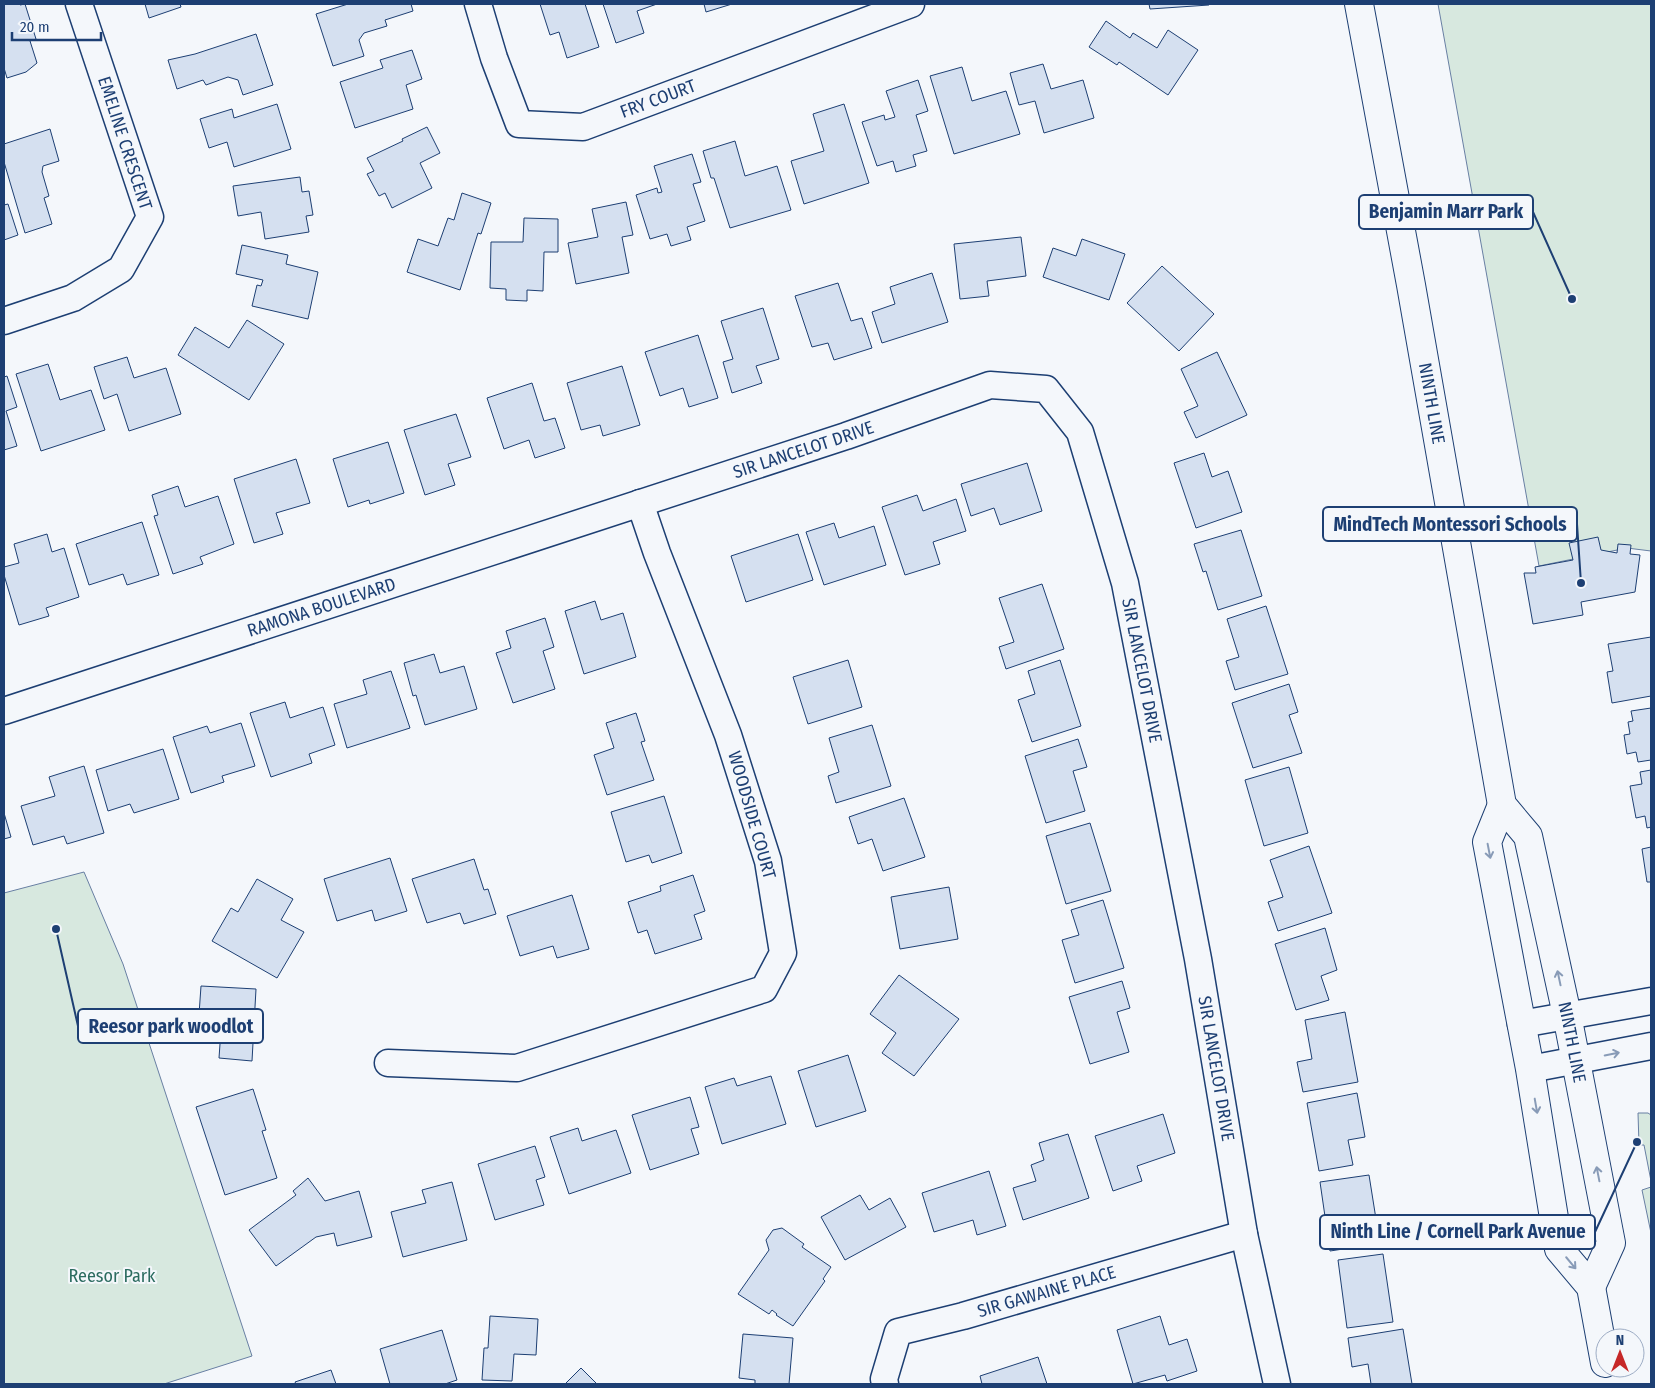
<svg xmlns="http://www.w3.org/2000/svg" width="1655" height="1388" viewBox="0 0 1655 1388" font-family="'Fira Sans Condensed',sans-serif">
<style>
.green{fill:#d7e8df;stroke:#687fa3}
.building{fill:#d5e0f0;stroke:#1d3f73}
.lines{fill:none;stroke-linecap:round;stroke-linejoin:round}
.street-casing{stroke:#1d3f73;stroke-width:29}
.secondary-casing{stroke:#1d3f73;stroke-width:30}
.street{stroke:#f4f7fb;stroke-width:26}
.secondary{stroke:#f4f7fb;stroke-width:28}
.oneway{stroke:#889bb7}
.labels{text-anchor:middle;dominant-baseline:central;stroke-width:4;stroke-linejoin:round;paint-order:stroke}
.street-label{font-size:18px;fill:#1d3f73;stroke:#f4f7fb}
.park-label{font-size:18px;fill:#2c6c60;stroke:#f4f7fb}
.leader{fill:none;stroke:#1d3f73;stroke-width:2}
.callout-dot{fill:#1d3f73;stroke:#f4f7fb;stroke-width:2}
.callout{fill:#f4f7fb;stroke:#1d3f73;stroke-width:2}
.callout-label{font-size:19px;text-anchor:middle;font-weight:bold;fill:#1d3f73}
</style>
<rect width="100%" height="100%" fill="#f4f7fb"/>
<g class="green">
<path d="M1438,4H1651V551L1627,548L1539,566Z"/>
<path d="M84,872L123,964L252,1356L164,1384H4V893Z"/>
<path d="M1638,1113H1648L1651,1115V1181L1644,1145H1639Z"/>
<path d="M1651,1187V1233L1642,1190Z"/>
</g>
<g class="building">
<path d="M4,4H20V5L25,4L36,39L30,41L37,63L26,72L7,78L4,68Z"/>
<path d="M145,4H180L181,7L149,18Z"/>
<path d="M348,4H411L413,11L385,20L387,26L364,33L359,40L364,56L333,66L316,14Z"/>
<path d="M540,4H585L599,47L567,58L559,32L550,35Z"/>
<path d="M603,4H657L637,11L644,33L616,43Z"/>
<path d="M704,4H732L706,12Z"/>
<path d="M1149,4H1208L1209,5L1150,9Z"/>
<path d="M1106,21L1130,38L1133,33L1157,48L1168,30L1198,50L1168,95L1119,62L1117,65L1089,47Z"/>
<path d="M256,34L273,85L243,95L238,80L228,77L206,85L203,80L177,89L168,60L195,54Z"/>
<path d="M412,50L422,79L406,85L413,109L355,128L340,82L383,68L380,60Z"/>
<path d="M1043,64L1051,89L1083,80L1094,118L1044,133L1035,101L1019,105L1010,73Z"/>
<path d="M962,67L972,101L1006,91L1020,134L954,154L930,76Z"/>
<path d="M918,80L928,111L916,115L927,151L913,155L916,166L896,172L893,161L877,166L862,122L884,115L885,120L895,117L886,91Z"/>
<path d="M277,104L291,149L234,167L227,142L209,148L200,119L232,109L234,118Z"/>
<path d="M844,104L869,183L804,204L791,161L824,151L813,114Z"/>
<path d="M427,127L440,153L420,163L432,188L392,208L385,193L379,196L367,174L374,171L367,158L403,141L402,139Z"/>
<path d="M50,129L59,161L43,166L42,172L49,196L44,198L52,224L25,233L4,162V144Z"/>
<path d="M735,141L745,176L777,166L791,210L730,228L714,178H711L703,151Z"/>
<path d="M692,154L701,182L693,184L705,221L687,227L691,240L671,246L667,234L650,239L636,195L657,188L658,193L662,192L654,166Z"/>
<path d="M300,177L302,192L309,191L313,215L306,216L309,232L265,239L261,212L238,216L233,186Z"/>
<path d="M462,193L491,203L481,234L478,233L460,290L407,272L418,239L438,246L448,218L454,220Z"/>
<path d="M626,202L633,235L622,237L629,273L576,284L568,243L598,237L592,209Z"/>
<path d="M8,204L18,235L4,240V205Z"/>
<path d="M524,218L558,219V252H544L543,291L527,290V301L506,300V289L490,288L491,242H523Z"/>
<path d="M1021,237L1026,276L987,281L989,296L960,299L954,244Z"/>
<path d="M1082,239L1125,254L1109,300L1043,277L1053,248L1076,256Z"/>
<path d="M242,245L288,255L286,264L318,272L308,319L252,306L257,285L261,286L263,280L236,274Z"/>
<path d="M1162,266L1214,314L1179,351L1127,303Z"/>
<path d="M932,273L948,322L882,343L872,312L895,304L890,287Z"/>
<path d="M838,283L851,321L862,318L872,348L834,360L828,343L812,347L795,296Z"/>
<path d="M763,308L779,359L756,366L762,383L732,393L723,362L733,359L721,321Z"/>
<path d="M247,320L284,344L249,400L178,355L195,327L229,348Z"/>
<path d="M698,335L718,398L689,407L683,388L660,396L645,352Z"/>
<path d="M1217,352L1247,415L1196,438L1184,412L1198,406L1181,369Z"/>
<path d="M127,357L134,378L166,368L181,414L129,431L117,394L104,399L94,367Z"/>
<path d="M48,364L60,400L91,390L105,430L41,451L16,374Z"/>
<path d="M622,366L640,425L603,436L600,425L581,430L567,383Z"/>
<path d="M7,376L17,407L6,411L17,446L4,450V377Z"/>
<path d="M532,383L544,421L555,418L565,448L535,458L529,440L504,449L487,398Z"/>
<path d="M456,414L471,457L448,464L455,485L425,495L404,430Z"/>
<path d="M388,442L404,493L370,504L369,500L348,507L333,459Z"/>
<path d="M1204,453L1212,477L1228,471L1242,512L1196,528L1174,463Z"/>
<path d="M296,459L310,503L276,513L283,534L254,543L234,479Z"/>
<path d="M1027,463L1042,511L1000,525L994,508L971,516L961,484Z"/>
<path d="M178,486L185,507L218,496L234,544L200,557L203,564L173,574L154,516L158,515L152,495Z"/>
<path d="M917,495L923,511L956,499L966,531L933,542L940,564L905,575L882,507Z"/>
<path d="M142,522L159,575L127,585L123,574L89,585L76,544Z"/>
<path d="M834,523L839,538L874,526L886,565L824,585L806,532Z"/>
<path d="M1241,530L1262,596L1218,610L1206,571L1203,572L1194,544Z"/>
<path d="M47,534L52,552L64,548L79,597L46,608L49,616L19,625L4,575V567L19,563L14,544Z"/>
<path d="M798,534L813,580L746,602L731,556Z"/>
<path d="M1598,537L1601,550L1617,553L1618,544L1631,545L1630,554L1640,555L1635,592L1581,602L1583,615L1533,624L1524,573H1536L1535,567L1573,560L1569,543Z"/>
<path d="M1042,584L1064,649L1006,669L999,647L1014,642L999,598Z"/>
<path d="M595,601L601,620L623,613L636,657L584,674L565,611Z"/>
<path d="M1266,606L1288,674L1235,690L1226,661L1239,657L1227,619Z"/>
<path d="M545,618L554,647L543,651L555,689L513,703L496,653L511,648L506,631Z"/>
<path d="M1651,637V696L1612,703L1607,672L1613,671L1608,644Z"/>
<path d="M434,654L440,673L464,666L477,709L425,725L416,695L413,696L404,663Z"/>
<path d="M848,660L862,707L808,724L793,677Z"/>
<path d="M1060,660L1081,726L1032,742L1018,700L1035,694L1028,671Z"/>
<path d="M391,671L410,728L347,748L334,704L367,694L363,680Z"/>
<path d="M1289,684L1298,712L1289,715L1302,753L1253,768L1232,703Z"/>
<path d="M285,702L290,718L323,707L335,745L309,754L312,763L271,777L250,713Z"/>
<path d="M1651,708V760L1638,762L1636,752L1627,754L1624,735L1630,734L1628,722L1633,721L1631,711Z"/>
<path d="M636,713L645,741L641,742L654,780L607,795L594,755L614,748L606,723Z"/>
<path d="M241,723L255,766L222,776L224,782L191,793L173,737L207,726L210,733Z"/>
<path d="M872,725L891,786L836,803L828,776L839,772L829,738Z"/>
<path d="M1078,739L1087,767L1073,771L1085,811L1046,823L1025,756Z"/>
<path d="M163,749L179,799L134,813L130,804L108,811L96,770Z"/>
<path d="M84,766L104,833L67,844L64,836L33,845L21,806L55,796L49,777Z"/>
<path d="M1289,767L1308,833L1264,846L1245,780Z"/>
<path d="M1651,770V827L1647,828L1645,816L1636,818L1630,786L1642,784L1640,772Z"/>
<path d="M664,796L682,853L652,863L649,855L626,862L611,812Z"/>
<path d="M904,798L925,857L883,871L872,839L858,844L849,817Z"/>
<path d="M4,813L11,837L4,839Z"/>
<path d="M1090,823L1111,891L1066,904L1046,836Z"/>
<path d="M1309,846L1332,913L1278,931L1268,902L1283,897L1270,860Z"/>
<path d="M1651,847V882H1647L1642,849Z"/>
<path d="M390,858L407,911L375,921L372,910L337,921L324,879Z"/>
<path d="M474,859L484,890L488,889L496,914L464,924L460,913L427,923L412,879Z"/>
<path d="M693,875L705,911L694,915L702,939L655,954L647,930L638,933L628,902L661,891L660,886Z"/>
<path d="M257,879L293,899L281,920L304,932L277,978L212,941L231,908L238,912Z"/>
<path d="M949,887L958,939L900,949L891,897Z"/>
<path d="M572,895L589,949L557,958L553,946L520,956L507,916Z"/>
<path d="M1103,900L1124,968L1075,983L1062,940L1079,935L1071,910Z"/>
<path d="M1325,928L1337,970L1321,976L1329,1000L1296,1010L1275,944Z"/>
<path d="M899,975L959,1019L914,1076L882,1053L896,1033L870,1014Z"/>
<path d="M1122,981L1130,1008L1117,1012L1129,1052L1090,1064L1069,997Z"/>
<path d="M201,986L256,989L252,1061L219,1058L221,1030L198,1029Z"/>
<path d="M1345,1012L1358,1082L1303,1092L1297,1062L1312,1059L1305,1020Z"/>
<path d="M848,1055L866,1111L816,1127L798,1071Z"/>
<path d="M771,1076L786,1124L722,1144L705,1087L734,1078L737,1086Z"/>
<path d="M253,1089L266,1130L262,1131L277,1178L225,1195L196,1107Z"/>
<path d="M1357,1093L1365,1137L1348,1140L1353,1165L1319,1171L1307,1103Z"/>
<path d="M690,1097L699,1127L691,1129L699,1154L650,1170L632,1115Z"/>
<path d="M1163,1114L1175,1153L1137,1166L1142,1181L1113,1191L1095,1136Z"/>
<path d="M578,1128L582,1141L616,1130L631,1173L569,1194L550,1137Z"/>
<path d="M1068,1134L1089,1198L1023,1220L1013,1188L1036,1181L1031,1165L1044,1160L1039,1143Z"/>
<path d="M535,1146L545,1177L536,1180L544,1205L495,1220L478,1164Z"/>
<path d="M989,1171L1006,1226L977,1235L973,1220L934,1232L922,1193Z"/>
<path d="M1369,1175L1376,1219L1359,1222L1363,1246L1330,1251L1320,1182Z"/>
<path d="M308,1178L325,1201L359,1191L372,1237L337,1246L334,1233L316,1237L276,1266L249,1230L296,1195L293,1191Z"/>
<path d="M452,1182L467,1240L403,1257L391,1212L426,1203L422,1190Z"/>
<path d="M860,1195L869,1210L890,1198L906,1227L845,1260L821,1217Z"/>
<path d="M782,1228L804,1244L802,1247L831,1267L823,1279L825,1281L793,1326L776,1315L777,1314L772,1310L769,1314L738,1294L769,1250L766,1240L773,1230Z"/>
<path d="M1383,1254L1393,1322L1347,1328L1338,1260Z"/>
<path d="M490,1316L538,1319L536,1355L514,1354L512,1381L482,1380L484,1348H488Z"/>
<path d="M1160,1316L1169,1345L1187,1339L1197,1371L1167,1381L1165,1375L1133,1384L1117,1330Z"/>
<path d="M1403,1329L1412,1384H1371L1368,1364L1352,1367L1348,1338Z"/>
<path d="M442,1330L457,1380L445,1384H390L380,1349Z"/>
<path d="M743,1334L793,1338L789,1384H755V1380L739,1378Z"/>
<path d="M1038,1357L1047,1384H982L980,1376Z"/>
<path d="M581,1368L597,1384H565Z"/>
<path d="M331,1370L336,1384H296L295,1382Z"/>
</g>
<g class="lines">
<defs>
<g id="street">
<path id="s1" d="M478,4L494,58L519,124L583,127L911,4"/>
<path d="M4,321L73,298L121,269L150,217L79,4"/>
<path id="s2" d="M4,711L846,436L990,385L1046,389L1080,432L1125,583L1198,959L1244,1234L1277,1384"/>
<path d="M1521,1024L1651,1001"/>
<path d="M388,1063L517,1068L764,989L783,953L768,861L728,735L657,553L640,503"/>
<path d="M1530,1069L1651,1046"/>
<path id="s3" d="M885,1384L884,1379L898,1332L963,1316L1244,1234"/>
</g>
<g id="secondary">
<path id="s4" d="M1359,4L1411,285L1502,805L1528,836L1567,1015L1611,1243L1591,1287"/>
<path d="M1502,805L1487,842L1530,1069L1559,1249L1591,1287L1605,1363"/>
</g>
</defs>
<use href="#street" class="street-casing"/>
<use href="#secondary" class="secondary-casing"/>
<use href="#street" class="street"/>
<use href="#secondary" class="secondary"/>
</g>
<defs><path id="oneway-shaft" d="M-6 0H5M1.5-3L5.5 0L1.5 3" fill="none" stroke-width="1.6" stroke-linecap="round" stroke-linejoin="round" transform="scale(1.25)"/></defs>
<g class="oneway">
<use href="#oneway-shaft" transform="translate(1489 851) rotate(79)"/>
<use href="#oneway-shaft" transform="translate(1559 978) rotate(-102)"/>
<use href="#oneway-shaft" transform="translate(1612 1054) rotate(-11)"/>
<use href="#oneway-shaft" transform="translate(1536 1106) rotate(80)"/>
<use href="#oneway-shaft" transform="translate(1598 1174) rotate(-101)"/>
<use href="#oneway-shaft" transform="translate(1571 1263) rotate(50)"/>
</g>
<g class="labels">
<g class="street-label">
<text stroke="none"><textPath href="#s1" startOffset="271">FRY COURT</textPath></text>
<text transform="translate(125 143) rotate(72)">EMELINE CRESCENT</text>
<text stroke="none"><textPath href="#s4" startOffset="406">NINTH LINE</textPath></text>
<text stroke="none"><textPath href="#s2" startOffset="841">SIR LANCELOT DRIVE</textPath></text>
<text stroke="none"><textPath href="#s2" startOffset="334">RAMONA BOULEVARD</textPath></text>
<text stroke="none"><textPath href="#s2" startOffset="1396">SIR LANCELOT DRIVE</textPath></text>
<text transform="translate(752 815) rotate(74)">WOODSIDE COURT</text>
<text stroke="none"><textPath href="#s4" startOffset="1065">NINTH LINE</textPath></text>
<text stroke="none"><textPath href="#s2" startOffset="1801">SIR LANCELOT DRIVE</textPath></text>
<text stroke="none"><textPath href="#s3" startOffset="208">SIR GAWAINE PLACE</textPath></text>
</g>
<g class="park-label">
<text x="112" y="1276">Reesor Park</text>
</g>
</g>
<path class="leader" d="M1572 299L1533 212M1581 583L1577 524M56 929L78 1026M1637 1142L1595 1232"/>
<g class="callout-dot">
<circle cx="1572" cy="299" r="5"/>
<circle cx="1581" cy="583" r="5"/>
<circle cx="56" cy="929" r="5"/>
<circle cx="1637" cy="1142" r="5"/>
</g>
<g class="callout">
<rect x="1359" y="195" width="174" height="34" rx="5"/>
<rect x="1323" y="507" width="254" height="34" rx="5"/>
<rect x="78" y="1009" width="185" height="34" rx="5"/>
<rect x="1320" y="1215" width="275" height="34" rx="5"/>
</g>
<g class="callout-label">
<text x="1446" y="218">Benjamin Marr Park</text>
<text x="1450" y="531">MindTech Montessori Schools</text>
<text x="171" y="1033">Reesor park woodlot</text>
<text x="1458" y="1238">Ninth Line / Cornell Park Avenue</text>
</g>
<rect width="1655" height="1388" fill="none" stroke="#1d3f73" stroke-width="10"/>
<g transform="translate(1620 1353)"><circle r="24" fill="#f4f7fb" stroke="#9eadc5"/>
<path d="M0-4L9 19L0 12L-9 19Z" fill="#c62828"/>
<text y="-8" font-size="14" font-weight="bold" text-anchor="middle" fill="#1d3f73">N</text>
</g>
<path d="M12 32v8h89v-8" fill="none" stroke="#1d3f73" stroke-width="2.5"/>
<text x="20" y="32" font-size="15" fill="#1d3f73" stroke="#f4f7fb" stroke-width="4" paint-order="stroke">20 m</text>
</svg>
